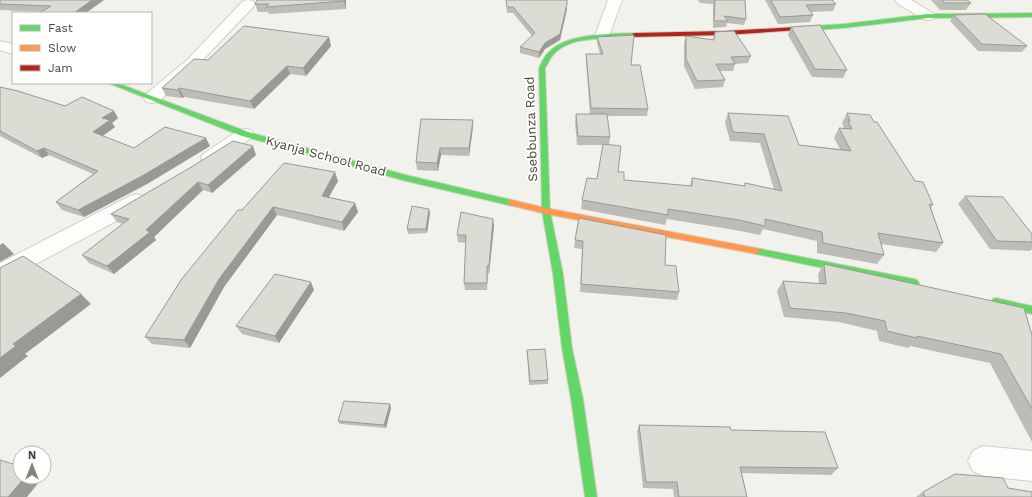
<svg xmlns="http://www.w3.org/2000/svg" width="1032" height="497" viewBox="0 0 1032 497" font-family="'Work Sans',sans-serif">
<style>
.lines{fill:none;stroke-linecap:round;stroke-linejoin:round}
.street-casing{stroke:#d0d0c9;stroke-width:2}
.fast-casing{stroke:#d2d1c3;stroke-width:2}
.slow-casing{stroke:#d2d1c3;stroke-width:2}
.jam-casing{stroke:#d2d1c3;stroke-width:2}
.street{fill:#fdfdfc;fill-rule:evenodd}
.fast{fill:#63d668;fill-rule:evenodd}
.slow{fill:#ff974d;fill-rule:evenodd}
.jam{fill:#b3261e;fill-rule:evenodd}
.wall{fill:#bdbcb6}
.shaded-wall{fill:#9a9994}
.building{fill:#dcdbd4;stroke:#9a9994}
.labels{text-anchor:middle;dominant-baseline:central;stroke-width:3.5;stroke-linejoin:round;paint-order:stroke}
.street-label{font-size:13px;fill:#4a4637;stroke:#fff}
</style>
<rect width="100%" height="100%" fill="#f2f2ec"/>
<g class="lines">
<defs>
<g id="street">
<path d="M248,0L253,1L255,4L253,7L197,66L158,102L152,103L146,102L144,98L146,94L187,60L243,1Z"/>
<path d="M608,0H622L609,36L607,39L602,40L597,39L595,36Z"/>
<path d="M895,0H911L933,13L935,16L933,19L928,20L923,19L897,3Z"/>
<path d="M0,41L13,44V54L0,50Z"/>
<path d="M245,129L251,130L254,134L251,138L217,162L210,164L203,162L201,158L203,154L239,130Z"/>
<path d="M137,194L144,196L147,201L144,206L8,279L0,282V263L130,196Z"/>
<path d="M983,446L1032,451V481L983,476L973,471L968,461L973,451Z"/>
</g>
<g id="fast">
<path d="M1032,13V17L928,18L844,28L813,30L810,28L813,26L844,24L928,14Z"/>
<path d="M634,33L637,35L636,36C611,41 572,33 553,55C550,58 548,64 545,68L550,211L563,274L572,348L583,399L597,497H585L571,399L562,348L553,274L542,211L539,68C542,63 544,56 549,52C567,33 610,34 634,33Z"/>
<path d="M108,83H117L248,132L406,175L512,200L516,203L512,206L406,181L242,136Z"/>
<path d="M756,248L914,279L917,280L919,283L917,286L914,287L756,254L751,251Z"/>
<path d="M996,298L1032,306V314L993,305L991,302L993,299Z"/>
</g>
<path id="slow" d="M512,200L546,208L756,248L761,251L756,254L546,214L509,205L508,203L509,201Z"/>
<path id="jam" d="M813,26L815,27V29L725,35L634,37L631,35L634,33L725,31Z"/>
</defs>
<use href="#street" class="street-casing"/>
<use href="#fast" class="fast-casing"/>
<use href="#slow" class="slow-casing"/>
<use href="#jam" class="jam-casing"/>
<use href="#street" class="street"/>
<use href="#fast" class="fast"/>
<use href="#slow" class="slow"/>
<use href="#jam" class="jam"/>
</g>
<g class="wall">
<path d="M0,0H104L42,12L0,10Z"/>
<path d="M346,0V9L269,14L268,12H258L255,4Z"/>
<path d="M506,0H567V9L560,40L545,49L539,58L520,53V47L532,36L513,13H507Z"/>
<path d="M698,0H745L746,19L744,25L727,23L726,27L713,28V4L700,3Z"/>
<path d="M765,0H832L836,4L833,11L811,12L813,15L810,22L778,24Z"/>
<path d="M931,0H967L971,3L966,10H940Z"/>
<path d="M954,15L1027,46L1022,52L978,51L950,21Z"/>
<path d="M791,27L847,70L843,78L812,77L788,35Z"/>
<path d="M715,32L751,56L748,63L735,64L733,71H720L725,80L723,87L695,89L684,66V43L686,36L713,40Z"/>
<path d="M329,37L331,46L306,76L290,74L254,109L184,97L182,98L166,96L162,88L208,60Z"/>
<path d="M597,37L631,65L648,109L647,116H607L610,137L609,145L618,172L624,180L690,186L692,178L744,186L745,183L774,189L760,143L730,141L725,122L728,113L799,145L840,149L834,138L839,128L844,129V128L842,123L847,113L874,122L915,181L933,205L931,208L943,243L936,252L881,244L884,255L877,264L817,253V241L763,229L760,235L735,230L667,219L665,225L581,209L582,200L597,179L603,145H577L575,122L576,114H590L586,61V54H600L597,43Z"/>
<path d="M0,87L65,106L114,111L118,118L112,123L115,127L103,136L134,148L210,146L147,184L84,217L62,210L56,202L93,174L49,155L42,158L0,136Z"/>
<path d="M473,127L469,156L441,155L438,171L417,170L416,162Z"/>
<path d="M256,155L212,193L203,190L154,237L156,240L114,274L89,263L82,255L123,224L117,222L111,214Z"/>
<path d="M338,181L328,197L355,203L358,212L344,231L277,215L224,287L190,348L152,344L145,337L242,210Z"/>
<path d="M965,196L1032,234V249L1030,251L990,249L958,204Z"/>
<path d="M430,213L427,233L408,234L407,229Z"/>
<path d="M579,218L665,265L679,292L677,300L580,292L582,249L574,248Z"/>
<path d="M494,226L489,274H488L487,290H465L464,283L466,243L458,242L457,235Z"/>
<path d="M824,264L1032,335V442L990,363L910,346L908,348L879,341L877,331L839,322L784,317L777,291L783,281L819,284L818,274Z"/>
<path d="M314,290L279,343L242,334L236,326Z"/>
<path d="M527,350L548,380V384L529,385Z"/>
<path d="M390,404L391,408L386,428L340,424L338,421Z"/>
<path d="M639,425L731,430L838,468L831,475L742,473L747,497H674L673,489L643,488L637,432Z"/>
<path d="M1008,488L1032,497H916L923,492Z"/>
</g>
<g class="shaded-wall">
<path d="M92,0H104L86,13H74Z"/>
<path d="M344,0H346V9L344,1Z"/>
<path d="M567,4V9L560,40L545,49L539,58V52Z"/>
<path d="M329,37L331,46L306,76L303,68Z"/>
<path d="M287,66L290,74L254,109L250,101Z"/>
<path d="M179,88L184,97L182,98L178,90Z"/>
<path d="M114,111L118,118L112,123L115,127L98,139L93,132L102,118Z"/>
<path d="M473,120V127L469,156V148Z"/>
<path d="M206,138L210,146L147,184L84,217L78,210Z"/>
<path d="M253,146L256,155L212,193L208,185Z"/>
<path d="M44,148L49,155L42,158L37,151Z"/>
<path d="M440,148L441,155L438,171L437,163Z"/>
<path d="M335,172L338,181L325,204L322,196Z"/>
<path d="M198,182L203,190L154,237L156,240L114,274L107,266Z"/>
<path d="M355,203L358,212L344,231L342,222Z"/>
<path d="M273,207L277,215L224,287L190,348L184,340L219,279Z"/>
<path d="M429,209L430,213L427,233L426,229Z"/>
<path d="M493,219L494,226L489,274V266Z"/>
<path d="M3,243L14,254L0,262V245Z"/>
<path d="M311,282L314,290L279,343L275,336Z"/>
<path d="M81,294L91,304L25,354L28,356L0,378V358L13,344Z"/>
<path d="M390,404L391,408L386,428L384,425Z"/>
<path d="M25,477H43L27,497H8Z"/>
</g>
<g class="building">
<path d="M0,0H92L74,13H40L51,6L0,4Z"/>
<path d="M257,0H344V1L266,7L269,4H255Z"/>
<path d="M506,0H567V4L560,34L545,43L539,52L520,47L535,33L513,7H507Z"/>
<path d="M715,0H745L746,19L724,16L728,21H714Z"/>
<path d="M771,0H832L836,4L806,5L813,15L780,17Z"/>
<path d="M942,0H967L971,3H945Z"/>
<path d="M985,14L1027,46L982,44L954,15Z"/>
<path d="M820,25L847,70L815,69L791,27Z"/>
<path d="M244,26L329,37L303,68L287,66L250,101L179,88L178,90L162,88L194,59L208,60Z"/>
<path d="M734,31L751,56L731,57L735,64H716L725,80L697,81L686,59V36L714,40L715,32Z"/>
<path d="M634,35L631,65H640L648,109L591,108L586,54H603L597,37Z"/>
<path d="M0,87L18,91L65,106L82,97L114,111L102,118L110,120L93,132L134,148L165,127L206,138L142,176L78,210L56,202L98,171L44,148L37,151L0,131Z"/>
<path d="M728,113L788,116L799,145L851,151L839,128L852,129L848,121H850L847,113L870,115L874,122H877L915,181L923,182L933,205L929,204L943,243L878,233L884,255L823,243L822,232L765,219V226L739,220L668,209V215L582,200L587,178L597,179L603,144L621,146L618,172H624V180L692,186V178L745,186V183L782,191L764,134L733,132Z"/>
<path d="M576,114H607L610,137L578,136Z"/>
<path d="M421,119L473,120L469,148H440L437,163L416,162Z"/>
<path d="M233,141L253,146L208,185L198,182L146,230L150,232L107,266L82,255L129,219L111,214L188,169Z"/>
<path d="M284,163L335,172L322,196L355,203L342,222L273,207L219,279L184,340L145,337L181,280L238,210H242Z"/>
<path d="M965,196L1003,197L1032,234V242L997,241Z"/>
<path d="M412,206L429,209L426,229H407Z"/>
<path d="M461,212L493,219L489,266H487V283H464L466,235H457Z"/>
<path d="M579,218L666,235L665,265L676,266L679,292L581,284L583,241L575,240Z"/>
<path d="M23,256L81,294L13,344L16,346L0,358V268Z"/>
<path d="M824,264L1024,308L1032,335V409L1001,354L917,336V338L887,331L885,321L846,313L790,308L783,281L826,284Z"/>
<path d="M275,274L311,282L275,336L236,326Z"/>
<path d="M545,349L548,380L530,381L527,350Z"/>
<path d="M344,401L390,404L384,425L338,421Z"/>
<path d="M639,425L730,427L731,430L825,432L838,468L740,467L747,497H679L677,482H646Z"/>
<path d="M0,460L20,466V477H25L8,497H0Z"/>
<path d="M955,474L1003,478L1008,488L1032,492V497H925L923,492Z"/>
</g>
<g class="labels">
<g class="street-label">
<text transform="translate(531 129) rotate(-92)">Ssebbunza Road</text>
<text transform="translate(326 156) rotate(15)">Kyanja School Road</text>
</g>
</g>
<rect x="12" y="12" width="140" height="72" fill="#ffffff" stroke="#b7b5af"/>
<rect x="20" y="25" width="20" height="6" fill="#63d668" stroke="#b7b5af"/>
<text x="48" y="32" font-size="12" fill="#4a4637">Fast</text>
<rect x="20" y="45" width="20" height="6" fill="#ff974d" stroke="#b7b5af"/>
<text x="48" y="52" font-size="12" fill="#4a4637">Slow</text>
<rect x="20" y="65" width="20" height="6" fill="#b3261e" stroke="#b7b5af"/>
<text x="48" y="72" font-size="12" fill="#4a4637">Jam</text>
<g transform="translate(32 465)"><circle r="19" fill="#ffffff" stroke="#b7b5af"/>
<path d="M0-3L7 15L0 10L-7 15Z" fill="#858276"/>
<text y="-6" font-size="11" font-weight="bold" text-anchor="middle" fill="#4a4637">N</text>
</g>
</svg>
